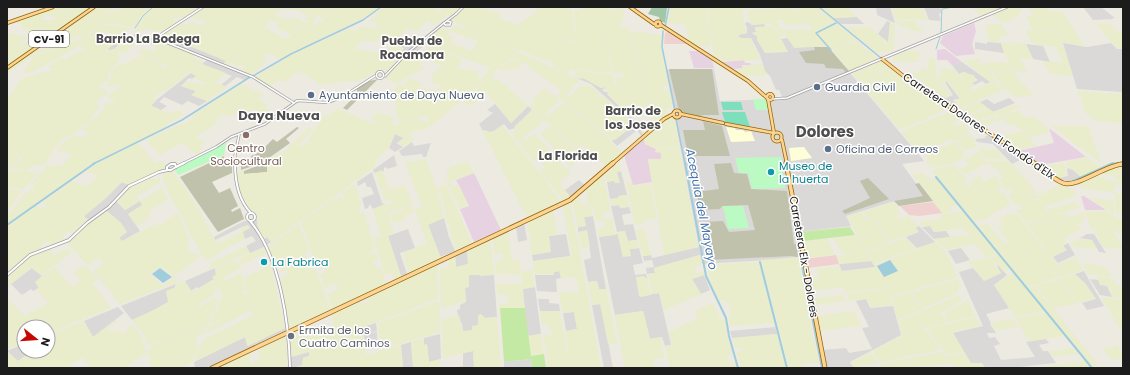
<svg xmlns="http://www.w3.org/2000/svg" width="1130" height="375" viewBox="0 0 1130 375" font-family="Poppins,sans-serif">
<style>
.residential{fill:#dad9d8}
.commercial{fill:#efd1cf}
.industrial{fill:#e7d2e2}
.education{fill:#feffd8}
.construction{fill:#c1c2ac}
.farmland{fill:#e9edcb;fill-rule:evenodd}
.grass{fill:#c4e9a5}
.cemetery{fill:#a2c7a8}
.park{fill:#bbfac2}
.pitch{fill:#7ddfbc}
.water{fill:#a0cddc}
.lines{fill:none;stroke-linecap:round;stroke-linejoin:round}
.stream{stroke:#a0cddc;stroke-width:1}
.canal-far1{stroke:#a0cddc;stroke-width:1.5}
.canal{stroke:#a0cddc;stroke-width:2}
.minor-far1-casing{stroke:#a3a3a3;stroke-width:3}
.minor-casing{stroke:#a3a3a3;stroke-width:3.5}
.major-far1-casing{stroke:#936700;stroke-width:4}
.major-casing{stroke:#936700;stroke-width:5}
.minor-far1{stroke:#fff;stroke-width:1.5}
.minor{stroke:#fff;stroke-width:2}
.major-far1{stroke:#fdd496;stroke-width:2.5}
.major{stroke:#fdd496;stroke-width:3.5}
.service-dot{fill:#5c6f8a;stroke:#fff;stroke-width:1.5}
.education-dot{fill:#8d6e63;stroke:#fff;stroke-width:1.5}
.culture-dot{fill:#0f9aa8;stroke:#fff;stroke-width:1.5}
.worship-dot{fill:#6b7280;stroke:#fff;stroke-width:1.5}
.labels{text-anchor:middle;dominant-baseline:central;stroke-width:3;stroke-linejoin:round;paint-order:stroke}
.shield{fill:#fff;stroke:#606060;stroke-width:1}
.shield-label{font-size:10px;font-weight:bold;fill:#1c1c1c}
.service-label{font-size:11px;fill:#4e5e75;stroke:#fff;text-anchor:start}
.street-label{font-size:11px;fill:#1c1c1c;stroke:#fff}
.education-label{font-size:11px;fill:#785e54;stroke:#fff}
.culture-label{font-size:11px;fill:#0d838f;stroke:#fff;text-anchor:start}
.worship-label{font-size:11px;fill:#5b616d;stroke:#fff;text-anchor:start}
.neighbourhood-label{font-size:12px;font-weight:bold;fill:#4f4f4f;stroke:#fff}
.water-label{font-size:12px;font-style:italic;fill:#4876ac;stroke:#fff}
.quarter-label{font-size:13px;font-weight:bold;fill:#4f4f4f;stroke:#fff}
.district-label{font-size:15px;font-weight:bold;fill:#4f4f4f;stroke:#fff}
</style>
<rect width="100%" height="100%" fill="#edeae1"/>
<g class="residential">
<path d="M876,7H890L895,23L877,15Z"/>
<path d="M924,7H940L942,12L939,14L941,21L929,20Z"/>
<path d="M1083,7H1101L1115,18H1113V19L1093,20Z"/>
<path d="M857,17L864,24H841L833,18Z"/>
<path d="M887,21L890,22L888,42L878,34Z"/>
<path d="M748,22L752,25L764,24L766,27H755L756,32L752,33L757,36L758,40H757L765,53L788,52L781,39L787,38L793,45H800L802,47H828L924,161L902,164L925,196L891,202L846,216L851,226L800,232L804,258L702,264L700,255L654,268L655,273L647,274L646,268L654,267L652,260L644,261L643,256L651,255L652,258L699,247L666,70L714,69L720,101L783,99L779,90H776L770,76L765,71L760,55L751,38H740L738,35L747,33V28L745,23Z"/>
<path d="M135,34L156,39L163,42L153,45L141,40L143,38L134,37V39L123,41L114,49L110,50L107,49L119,41L126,35L132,36Z"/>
<path d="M167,37L169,38L227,61L223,64L163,40Z"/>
<path d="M417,37L423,39L427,43L413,55L402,51L401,47L406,43L402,41L404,39L412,41Z"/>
<path d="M975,42L987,44V42L1001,43L1004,53L975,49Z"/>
<path d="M1063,43L1087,47L1111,43L1117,49H1123V92L1077,89Z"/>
<path d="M1026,44L1043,46L1050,62L1033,59Z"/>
<path d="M208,59L250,77L244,80L237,77L225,86L221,85L232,76L202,64Z"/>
<path d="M962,62L990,82L986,84L982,81L974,85L972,83L978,80L974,77L975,76L963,72L959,74L952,65Z"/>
<path d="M191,73L196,76L192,79L189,78L181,86L196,91L192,95L207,101L199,106L188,101L182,105L164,97L159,102L167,106L161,110L150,105Z"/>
<path d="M577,78H583L601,88L604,87L605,88L602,90L605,92H607L608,93L607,94L632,118L643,134L641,136L630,119L591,84Z"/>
<path d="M945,82H947L960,99L953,100L960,108L951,107L943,101L945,100L939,96L941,95L946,98L953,95Z"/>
<path d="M1009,98L1015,103L993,112L980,102L987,99L994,104Z"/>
<path d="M495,104L511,123L528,106L532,110L515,128L509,130L504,124L494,131L489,132L485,130L483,131L479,124L493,113L487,110Z"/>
<path d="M633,126L636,131L617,146L612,141Z"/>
<path d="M395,134L404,138L397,143L403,147L395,152L389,148Z"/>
<path d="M990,135L1024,158L1012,164L993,144L977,142L975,139L986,138L985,136Z"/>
<path d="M412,142L414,146L431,143L426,157H423L422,154L402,156L399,151Z"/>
<path d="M394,155L397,166L387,169L386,167L384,168V171L374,173L373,170Z"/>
<path d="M1068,168L1073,170L1081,177L1067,182L1059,178L1068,176L1067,169Z"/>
<path d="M621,171L627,195L618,196L619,198L610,199L607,182L614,180L617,172Z"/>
<path d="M372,172L382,203L385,204L373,209L370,204L368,208L365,209L362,198L374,194L371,187H367L365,182L358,186L357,182Z"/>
<path d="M579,180L586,186L571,198L565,190Z"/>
<path d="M122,182L129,185L115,200L125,210L140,201L143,205L128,214L140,231L122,241L119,238L127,232L121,223L107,211L105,209L89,220L83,217L106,198Z"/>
<path d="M620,205V208L629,207L631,213L622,215L624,225L633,224L637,240L628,241L625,231L617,232L611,206Z"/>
<path d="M593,216L606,289H599L597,281L588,282L584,260L591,258L587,231L578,232V227L586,226L584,217Z"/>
<path d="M444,218L449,237L455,251L440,257L428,224Z"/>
<path d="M257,219L263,239L267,237L271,242L264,247L250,253L246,246L256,241L252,236L245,239L242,232L244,226L215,240L214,237L244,221L251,222Z"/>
<path d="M524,222L527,240L518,242L516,226Z"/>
<path d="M919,226L935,242L917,248L906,237L919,232L916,228Z"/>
<path d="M930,226L934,232L946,231L950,237L934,239L922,227Z"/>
<path d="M408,229L415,248L400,253L407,274L401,276L388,236Z"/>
<path d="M566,234L570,256L533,261L532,255L550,252L549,236Z"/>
<path d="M618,234L623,257L630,249L639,248L643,263L633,265L635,275L646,274L647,279L636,278L639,296L659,293L671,345L665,346L662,337L650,339L643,311L615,315L599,237Z"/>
<path d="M1087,234H1094L1106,253L1099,252L1092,240L1080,238Z"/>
<path d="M1068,243L1075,255L1058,263L1053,257L1067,250L1063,246Z"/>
<path d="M961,248L970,260L956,264L948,251Z"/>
<path d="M467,249L468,264L456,267L455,255Z"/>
<path d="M871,261L875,267L842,271L839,264Z"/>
<path d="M997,266H999L1007,275L994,285L1009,308L986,314L991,323L990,324L996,333H987L989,338L995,337L1000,344L994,346L1001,360L1035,357L1026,342L1046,339L1049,343L1039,345L1043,351H1048L1056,363L1009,368H985L982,363H971L953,333L983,326L959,272L973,268L984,281L1001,273Z"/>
<path d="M32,268L42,276L35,282L39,288L33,291L31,289L22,295L11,284Z"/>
<path d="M215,268L216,275L212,277L214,279L199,289L197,287L191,291L185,281Z"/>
<path d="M560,271L561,278L556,279L557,292L537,291L535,275H554V272Z"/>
<path d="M1084,271L1094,289L1104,306L1087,310L1082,303L1096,299L1086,284L1075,274Z"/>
<path d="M479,274L480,276L494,275L497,317L485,318V317L472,330L463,332L462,323H460L457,310L460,309V305L466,302L465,288L469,275Z"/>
<path d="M704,275L710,290L701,294L692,279Z"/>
<path d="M1090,279L1098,280L1100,285L1107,286L1112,297L1100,295Z"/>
<path d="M176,284L168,302L154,310L132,320L121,306Z"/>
<path d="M535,287L541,334L527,336L523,289Z"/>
<path d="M538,299H549V303L559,304L560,311H540Z"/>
<path d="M866,299L870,308L893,306L901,335L850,362L854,368H826L822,350L846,348L849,353L872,349L862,328L869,327L856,301Z"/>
<path d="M601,304L613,368H604L592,305Z"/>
<path d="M118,307L124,313L93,337L84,321Z"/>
<path d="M574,312L577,329L566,331L563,313Z"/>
<path d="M376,323L377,331L367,334L377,332V341L365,344L363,327Z"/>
<path d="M775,327L777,334L732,338L730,331Z"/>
<path d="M285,328V332L209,368H195L194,362L245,337L248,346Z"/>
<path d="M440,334L441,359L429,362L427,344L424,345V338Z"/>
<path d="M411,342L413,368H403L401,345Z"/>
<path d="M24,344V351H32L18,361L7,351Z"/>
<path d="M473,351L474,368H454L463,366V353Z"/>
<path d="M309,352V356L303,358L302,366L291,368V357Z"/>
<path d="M531,359L532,368H504V362Z"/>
</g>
<g class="commercial">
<path d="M667,32H669L687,44H664L665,33Z"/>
<path d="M933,202L942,213L919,216L909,215L900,206Z"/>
<path d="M836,255L839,264L807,268L805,259Z"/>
</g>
<g class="industrial">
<path d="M974,23L976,31L972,44L975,54L956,56L940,43L943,36Z"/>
<path d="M945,49L962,62L952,65L947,60H937V50Z"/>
<path d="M689,51H699L712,60L714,68H694Z"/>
<path d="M744,60L745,63H750L751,65H742L743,68L732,69L720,62Z"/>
<path d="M1049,128L1086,157L1040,165L1018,151L1054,143Z"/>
<path d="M644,138L645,144L656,149L655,152H661V159L648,160L652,182L633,185L624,155Z"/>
<path d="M474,173L501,230L474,242L460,209L469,206L456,180Z"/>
<path d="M1081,196H1084L1106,210H1085Z"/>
</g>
<g class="education">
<path d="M726,127L735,128L736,130H743L745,132L751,131L755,141L731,142Z"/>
<path d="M804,147L812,158L791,161L789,148Z"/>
</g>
<g class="construction">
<path d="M814,47H828L849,71L846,73L843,69L826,68L824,64L806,63L799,52L815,50Z"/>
<path d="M669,69H712L719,115H702L699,117L679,111Z"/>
<path d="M378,79L347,110L343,108L357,94V88L365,82Z"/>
<path d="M703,121L722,126L730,156H688L683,130H705Z"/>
<path d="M297,127L299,128L286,139L290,143L262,163L241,170V164L251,161V156L256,154L261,150L259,148L262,145L265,147L273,139L277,142Z"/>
<path d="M224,156L223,165L232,164V173L212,182L219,193L230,188L238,206L231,210L232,212L240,208L244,219L218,232L180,177Z"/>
<path d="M267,162V172L244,174V171Z"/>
<path d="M731,163L734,173L747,174L751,189L787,191L794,244H796L798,257L791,256L709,260L702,222L723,221L729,232L755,230L748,205L722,206L720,209L700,210L696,192L719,189L714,164Z"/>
<path d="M868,178L889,199L845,214L842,211L870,198L860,181Z"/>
<path d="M919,183L933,201L899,206L894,201L923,196L915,184Z"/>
</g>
<g class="farmland">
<path d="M55,7L91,8L47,39L29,35L33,32L41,34L43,31L39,30L35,32L20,28L24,25L11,22L36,13L46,15L41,19L50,21L56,18L62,19L38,13Z"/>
<path d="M95,7H116L113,9L101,11H109L108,13L128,7H151L135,26L129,27L115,24H103L87,34L82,37L80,36L72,39L73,40L69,41H63L55,36Z"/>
<path d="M153,7H192L201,8L185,18L175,17L172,20L179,22L168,29L165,28L163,30L165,31L163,32L146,29L143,31L135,30L144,17Z"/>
<path d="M204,7L268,8L261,7H338L324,18L318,16L314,18L316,19L312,22L315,24L310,30L339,7H380L365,18L322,38L308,30L322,39L281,60L269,53L261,60L267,61L256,71L259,72H255L252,75L241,70L246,65L237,66L231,64L241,54H239L228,65L223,64L226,61L170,37L161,36L181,23L188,25L192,22L196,23L194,25L196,26L199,24L203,25L208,22L191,17ZM269,8L297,10L309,16L305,19L309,21L306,23L298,19L289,18L288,20L302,28L297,32L296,30L300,27L285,19L275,16L282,9ZM269,20L280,23L276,27L291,35L286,39L265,28Z"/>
<path d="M384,7H403L402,9L405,7H433L443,14L441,12L443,9L440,7H462L451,16L447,15L437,24L427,21L417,31L407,28L395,42L394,43L400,40L406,42L401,47L404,48L402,51L406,52L394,66L395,67L405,57L416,62L408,57L409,56L406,55L408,53L424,60L419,64L424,68L396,84L385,78L389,72L387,71H379L359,81H347L321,85L300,71L284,82L280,80L270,86L255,77L288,57L348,29L356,31L362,26L374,29L379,24L370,21L377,16L375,14ZM393,27L382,37L383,38L380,41L392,45L384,54L354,49L363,40L375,42Z"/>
<path d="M465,7H476L502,14L499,18L517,25L539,10L535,7H563L572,10L575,32H571L572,42L541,34L573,44L572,32H576L574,10L580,11L583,9L578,7H610L609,10L614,11L617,10V8L625,9L621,27L628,28L649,106H619L609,96H610L608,93L609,92L604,87L601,88L583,78L582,79L573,76L577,72L573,70L613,75L614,84L634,90L616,83L615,78L623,77V73L614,74L602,23L582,20L602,24L612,73L572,69L567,73L553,66L555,63L534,56L522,50L520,51L450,20Z"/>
<path d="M671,7H706L711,46L697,47L688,41L686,24L668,23Z"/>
<path d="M707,7H745L742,14L746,33L738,35L740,38H750L761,59L723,62L722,59L714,58Z"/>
<path d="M804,7H817L824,13L806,21L797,10Z"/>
<path d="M820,7H845L856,17L833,18Z"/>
<path d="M891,7L923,9L927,20L908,19L896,20Z"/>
<path d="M972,7H985L989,11L986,7H1005L982,17Z"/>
<path d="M1011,7H1023L1019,15L1004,23L993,15Z"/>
<path d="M1029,7H1047L1049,11L1063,12L1080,40L1086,47L1063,42L1057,26L1059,32L1032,30L1026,16H1033Z"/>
<path d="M794,8L808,24L786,25L783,20H776L785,35L780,36L772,23L752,25L747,14L749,10Z"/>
<path d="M825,14L835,22L815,32L827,46L794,48L783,30L813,29L806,21Z"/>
<path d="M897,21H915L918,27L923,28L922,31H913L899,25Z"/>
<path d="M890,22L895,25L893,52H876L847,28L869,27L889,44Z"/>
<path d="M1095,23L1109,24L1117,31H1123V48H1117Z"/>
<path d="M837,24L856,39L831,50L817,33Z"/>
<path d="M987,24H1001L1008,36H998L1001,43L988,41L989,39L986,29Z"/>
<path d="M106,25L131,28L118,36L108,34L109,33L104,32L46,65L27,74L23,73L33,57L75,41L91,33L101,26Z"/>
<path d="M454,26L469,29L518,51L481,84L479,81L491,68L432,46L463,60L456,68L478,71L480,85L429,128L428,118L426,113L425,99L426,117L399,118L396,113L395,101L391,99L393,97L389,95L399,84L403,86L411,78L421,84L418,88L437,90L450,76L441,85L431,83L433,79L431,76L442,65L421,58L429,45L422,41L439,28H441L449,31ZM450,31L478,41L472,51L449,42L454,37L447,34Z"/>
<path d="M773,26L781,39L788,52H765L757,40V36L752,33L756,32L755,27Z"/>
<path d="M1025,30L1059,33L1073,76L1051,74L1043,61L1063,63L1056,47L1033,44Z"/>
<path d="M630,31L662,35L661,46L669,86H662V90L669,89L673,108H667V115L655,125Z"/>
<path d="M11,33L24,36L27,39L21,42L19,46L30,40L40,43L7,66V36Z"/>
<path d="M99,35L121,38L108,49L110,50L114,49L127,39H133L134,45L126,53L119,52L116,54L121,58L109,72L107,77L108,80L99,86L97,90L104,87L107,94L93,103L101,106L94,113L90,120L78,131L61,140L43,166L33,165L28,170L13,168L22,159L10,148L20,159L7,171V99L11,93L21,79L30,75L34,76L41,72L48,73L54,69L48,66L61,58L65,60L84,49L80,46Z"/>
<path d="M857,40L864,49H867L879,59L850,71L832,51Z"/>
<path d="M1012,42L1026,44L1033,59L1020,58Z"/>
<path d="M164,43L195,55L192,57L203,62L166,91L163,90L152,99L156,101L151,106L170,114L176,110L185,114L163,127L166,128L96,161L7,224V215L12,211L23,195L36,186L31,184L48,164L56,167L58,165L61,166L73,154L57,151L65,141L74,135L81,138L89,132L82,130L94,118H97L101,115L98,114L106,108L104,106L106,102L112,104L115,101L108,98L110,94L122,86L117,84L112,87H107L106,84L110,80V75L114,69L121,63L125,64L141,56L164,65L161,67L165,68L169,65L143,56L138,52L144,49L148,51L151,50L155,52V45Z"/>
<path d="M1001,43L1012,44L1027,72L1014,71L1005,55Z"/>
<path d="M57,45L56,47L31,57L7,73V69L31,53Z"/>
<path d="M906,51H919L920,58H915L919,60L918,62H894V56Z"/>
<path d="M519,52L579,80L567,94L569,97L580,86L584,87L587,84L614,105L633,126L615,140H610L588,120L561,99L558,96L561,92V90L518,59H511Z"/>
<path d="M929,57L935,59L936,75H934L949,96L945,98L913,76V72L916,74L924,68L928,70Z"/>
<path d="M979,58L982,61L976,62L977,64L985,63L998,84L1005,90L1002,91L969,65L975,64H969L964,61Z"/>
<path d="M510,60H517L522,63L518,69L513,68L507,71L499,70Z"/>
<path d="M882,61L888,66L863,76L889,67L949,108L908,127L899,129L852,73Z"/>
<path d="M986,62L1008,63L1013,71L990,69Z"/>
<path d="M202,64L226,73L215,83L228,87L207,101L191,95L196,91L181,86L187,81L204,85L206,83L193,78L196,76L191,73Z"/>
<path d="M763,64L764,70L768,75L743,76L732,70L743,69L742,66Z"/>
<path d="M937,69H954L968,85L960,74L963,72L975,76L974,77L978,80L972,83L974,85L971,87L968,85L973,91L990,83L993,85L990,87L994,85L1001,91L961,108L954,100L961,98L948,82L943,81L952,95L950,96L936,75L944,76Z"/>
<path d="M991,70L1014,72L1018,79L1035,95L1015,97L1001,84Z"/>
<path d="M492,75L496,77L493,79L494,81L498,79L528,106L511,123L481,85Z"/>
<path d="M242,84L264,95L259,99L268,106L265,108L269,111L263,115L254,109L247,115L241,110L229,117L224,114L215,121L219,123L196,136L204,143L200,146L203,148L199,151L200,153L196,155L182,143L160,155L146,140L183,123L185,124L193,119L190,117Z"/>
<path d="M481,85L486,91L471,106L469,104H465L464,100Z"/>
<path d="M545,89L557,97L560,100L546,113L549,116L563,103L588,121L622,153L607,167L583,145L577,149L529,106L535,103L532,100Z"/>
<path d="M1078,91L1123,94V124L1094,120L1085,112Z"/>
<path d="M979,102L987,107L969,114L962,109Z"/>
<path d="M1014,105L1017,107L1018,105L1021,107L999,116L996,113L995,115L979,120L970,115L988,108L995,113L994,112Z"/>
<path d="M337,108L374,124L376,122L375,120L371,119L378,112L395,118L391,123L398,127L399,119L418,118L419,121H427L428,129L416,130L408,135L414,139L403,147L397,143L404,138L395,134L389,148L376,159L375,167L271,242L267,237L263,239L257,224L258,215L256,212L250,211L237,184V173L244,171V174L267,172V161L277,154L281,155L309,127L313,129L298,145L302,146L307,142L315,147L308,141L324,115L329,116Z"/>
<path d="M532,110L544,121L523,137L520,134L525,140L519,143L511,133L516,130L514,127Z"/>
<path d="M952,111L962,118L952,123L957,126L965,123L969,131L965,133L968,135L956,141L952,139L918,152L901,132Z"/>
<path d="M1018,111L1027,118L1033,116L1047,127L1050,132L1029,137L1036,146L1017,150L998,137L1041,126L1024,130L1015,125L1012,126L1002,119L982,126L977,122Z"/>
<path d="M668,117L675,119L680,147L654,148L645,144L644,138Z"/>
<path d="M502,125L546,181L560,201L528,217L519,203L483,131L485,130L489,132L494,131Z"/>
<path d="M550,126L583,157L570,167L541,134Z"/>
<path d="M1051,126H1088L1101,163Z"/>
<path d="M535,134L570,174L559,182L571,198L564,201L540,170L546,167L539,158L533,161L520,144Z"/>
<path d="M971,135L977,146L964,151L957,141Z"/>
<path d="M955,142L963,151V159L951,164L931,168L926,161L928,159L925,155Z"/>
<path d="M138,143L155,163L162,161L167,165L164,168L129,185L121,182L106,198L84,216L89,220L75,234L69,231L61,237L66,241L53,246L45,240L46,242L41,245L42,246L40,250L30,254L10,270L7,268V256L11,253L7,250V227L37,206L42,209L46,206L42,203L72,181L87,186L99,176L86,172L99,162Z"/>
<path d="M679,148L680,149L698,247L664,255L659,226H660L648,159H661V153L655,152L656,149Z"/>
<path d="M980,148H986L988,151V150H997L1004,159H986Z"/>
<path d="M979,151L987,163L964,175L960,169L969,165L964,160Z"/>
<path d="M1086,157L1100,168L1081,177L1073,170L1068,168L1066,162Z"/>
<path d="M426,159L439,196L444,218L428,225L441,258L409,273L403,253L427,243L415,210L422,207L405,163Z"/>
<path d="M618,160L621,171L617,172L620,183H615L614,181L607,182L605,173L612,172L611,167Z"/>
<path d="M468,161L474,173L447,183L445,181L449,179L446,171L450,170L449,167Z"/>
<path d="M987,161H1008L1028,181L1036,193L1015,194H1036L1037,196L1062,184L1070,188L1077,193L1074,195V196L1044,207L1040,199H1017L1040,200L1050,216L1064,213L1072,216L1056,225L1053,221L1026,222L1016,210L1023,209L1021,205L1014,204L1008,194H1013L1010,189H1005L999,178L1003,177L997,168L991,167Z"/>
<path d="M1064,162L1067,175L1058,178L1042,167Z"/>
<path d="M954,165L967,181L951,190L966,183L975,191L969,182L980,176L983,181L973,187L995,176L1002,187L998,190L1000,193L993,197L1004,192L1010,204L982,221L979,219L975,222L932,170Z"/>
<path d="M1117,165H1123V185L1117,184L1116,177L1099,173Z"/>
<path d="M11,169L38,173L24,189L7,187V173Z"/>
<path d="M382,170L389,188L381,191L374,173Z"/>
<path d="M166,172H173L190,195L200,212L217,244L241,232L240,228L248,225L250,228L243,232L245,239L218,252V255L205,260L199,250L193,237H191L184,219L170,197L162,176Z"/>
<path d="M603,173L610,211L602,213L604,219L612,218L615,235L599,237L597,229L605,228L604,220L596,221L594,210L588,204L586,191Z"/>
<path d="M924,173L929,179L935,178L958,205L949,207L952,211L942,213L939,208L947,207L938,208L923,186L931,185L922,186L912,174Z"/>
<path d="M1096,175L1116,182V187H1114V193L1083,188L1078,183Z"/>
<path d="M152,177L156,180L160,177V183L135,197L140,201L125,210L117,202L129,188Z"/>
<path d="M626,181H631L633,186L650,183L657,218L643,221V224L635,225Z"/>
<path d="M451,183L453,187L459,185L469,206L460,209L448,184Z"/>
<path d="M355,184L362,206L359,207L360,211L358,213L359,214L364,212L375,249L369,251L370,255L376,253L378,260L373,262L376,269L381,268L386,284L332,309L327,294L339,289L336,283L325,288L320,275L326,272L323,265L327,263L326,262L316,266L301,222L335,198L341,197L343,199L346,196L342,193Z"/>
<path d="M446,184L472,243L457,251L451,236L441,195L437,188Z"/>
<path d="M405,185L412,204L389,213L386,205L392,204L391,199L384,201L382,192L394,187L395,189Z"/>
<path d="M162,188L168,199L148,213L151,217L137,226L128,214L142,205L140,201Z"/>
<path d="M7,189L22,191L7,213Z"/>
<path d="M1115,193L1123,194V214L1116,213Z"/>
<path d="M627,195L629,207L620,208L619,205L611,206L610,199L618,198V196Z"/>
<path d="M579,197L582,206L586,204L591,210L593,216L584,217L586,226L578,227L572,200Z"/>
<path d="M1089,198L1114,201V214Z"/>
<path d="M570,202L582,264L601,368H548L544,335H552V330L548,329L547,324H542L540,311H560L567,351H568L566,331L577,329L574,312L563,313L559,292L579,293L576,277L561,278L559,271L554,272V274H535L533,261L572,256L563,205Z"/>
<path d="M892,202L899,208L896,209L900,213L896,215L899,219L908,216L918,226L915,228L918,232L891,241L877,222L873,218L870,219H873L890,242L866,251L847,216L861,212L867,221L869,220L863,212Z"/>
<path d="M1074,202L1079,208L1050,215L1047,210Z"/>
<path d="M385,204L394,234L388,236L401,276L394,280L391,273L385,275L374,239L381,236L373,209Z"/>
<path d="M412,205L414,212L404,217L405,220L393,223L390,215Z"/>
<path d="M553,209L557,235L549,236L551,252L532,255L527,221Z"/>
<path d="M107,211L121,223L127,232L119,238L122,241L156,224L158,226L177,213L181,219L189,239L187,243L189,247L187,249L192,253L198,254L200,257L174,276L160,266L150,274L163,286L175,276L178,282L120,304L94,271L104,263L99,258L88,265L67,243L88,224Z"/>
<path d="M963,211L998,254L986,257L951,213Z"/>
<path d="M1085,211H1106L1116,217L1113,218L1117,217L1123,222V233L1096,231L1091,229Z"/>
<path d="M1083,212L1085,220L1078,224L1082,228L1064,239L1059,232L1066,243L1062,246L1066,250L1052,257L1066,275L1058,277L1050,267L1057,278L1049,280L1038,268L1048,281L1028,287L1018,275L1037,265L1018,275L1015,272L1034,261L1015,271L994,246L1009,242L998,228L1003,226L998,220L1008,214H1017L1047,254L1056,249L1048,253L1026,223L1053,222L1056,226Z"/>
<path d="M950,213L962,228L934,232L930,226L923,227L920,223L924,221L943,219L940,214Z"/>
<path d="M299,224L309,251L305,253L310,270H316L330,309L289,329L278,280L288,275L287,270L281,272L279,264L276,266L267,247Z"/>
<path d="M988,224L1004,243L993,245L978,226Z"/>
<path d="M644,228L651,255L643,256L636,230Z"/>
<path d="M508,230L512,260H519L521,272L532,270L535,287L522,289L525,308H499V304L508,303V295L497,294V284H522L521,275L496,274L495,261L503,260L502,253L494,254L493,237Z"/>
<path d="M587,230L590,247L582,248L578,232Z"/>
<path d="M625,231L628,241L637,240L639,248L630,249L631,256L623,257L617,232Z"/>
<path d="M1096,232L1115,233L1123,249L1103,247L1095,233Z"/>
<path d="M856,235L871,261L840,264L837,256L861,252L843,254L834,239Z"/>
<path d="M967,235L975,244L946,250L935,239Z"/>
<path d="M490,238L494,275H469V287L465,288L466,301L441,309L440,268L448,267V263L451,260V256L455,254L456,267L468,264L467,249L477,244L479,254L478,244Z"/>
<path d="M906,238L916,248L874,264L867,252Z"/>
<path d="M827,239L835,255L806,258L802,242Z"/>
<path d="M1080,239L1092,240L1097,249L1071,246V243Z"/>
<path d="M935,242L949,257L957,277L892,296L875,265Z"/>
<path d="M246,246L250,253L209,269L208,267L211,266L210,263L212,261L219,258L220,259Z"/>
<path d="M265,248L267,253L241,265L240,258Z"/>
<path d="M50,249L54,255L68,249L72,252L41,275L31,268L7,287V277L27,258Z"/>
<path d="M700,255L702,264L694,268L696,273L703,271L704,275L692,279L701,294L664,310L660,293L653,294L648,274L655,273L654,268Z"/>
<path d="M999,255L1010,269L1004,272L990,257Z"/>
<path d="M798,257L812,333L819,362L802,364L804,368H789L761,260Z"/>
<path d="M989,257L1001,273L984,281L969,262Z"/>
<path d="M1075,257L1083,270L1066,275L1059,264Z"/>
<path d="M234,260L235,263L239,262L241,268L224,277L225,281L241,273L245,290L241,292L243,295L247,293L251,310L206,334L208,328L223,320V319L210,325L223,295L222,296L220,289L213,277L216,275L215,268Z"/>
<path d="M759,262L774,323L730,326L729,316L731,314L727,301H720L711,283L707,265Z"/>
<path d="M437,263L438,299L363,327L366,355L401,345L403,368H293L302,365L303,358L309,356V352L291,357L290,339L294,337L292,332L308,325L311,334L333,328L332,313L360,300L361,304L369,301L368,296Z"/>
<path d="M1082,263L1106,267L1112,277L1088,274Z"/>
<path d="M85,265L98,279L92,283L111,308L48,333V327H24V343L7,349V299L25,316L48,303L37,289L39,287L35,282L54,267L72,287L80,281L73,272Z"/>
<path d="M271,265L285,328L247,346L245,337L194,362L204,339L222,330L223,331L253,315L244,278Z"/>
<path d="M839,266L851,289L843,272L875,267L887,287L846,293L843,287L812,291L809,278L819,277L816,269L833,267L840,280L834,267Z"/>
<path d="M1013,273L1045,311L1015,317L995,285Z"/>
<path d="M1075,274L1086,285L1095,298L1077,303L1060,278Z"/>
<path d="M644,276L647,279L651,295L640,297L636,277Z"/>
<path d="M1097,276L1113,279L1116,285L1123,286V299L1113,297L1108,286L1115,287L1100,284Z"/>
<path d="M214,279L218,288L213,295L199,304L200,307L214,298L216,300L219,299L207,327L147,345L145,336L132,320L154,310L168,302L166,291L176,287V284L185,281L192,292Z"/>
<path d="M958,279L961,285L958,287V291L956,294L950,297L941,284Z"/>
<path d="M1059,279L1076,304L1054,308L1036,286Z"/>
<path d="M597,281L599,289H606L617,344H608L600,304L592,305L588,282Z"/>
<path d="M940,284L949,297L923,308L912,292Z"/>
<path d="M1034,286L1098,364L1092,366L1028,288Z"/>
<path d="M888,288L892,305L871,307L866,299L850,301L847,294Z"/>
<path d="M910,292L922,309L898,320L891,298Z"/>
<path d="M843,295L846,301L814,305L813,298Z"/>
<path d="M958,296L962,301L924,322L941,313L947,323L926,328L922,323L902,334L898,321Z"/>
<path d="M1101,297L1123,300V330L1120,329Z"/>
<path d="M968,300L975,316L948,322L944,314Z"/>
<path d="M439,301L440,332L381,349L378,323Z"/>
<path d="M713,303L721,320L725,319L727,337L732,354L726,357L732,366L735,363L737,368H670L665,346L671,345L673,349L669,332L698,318L694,311Z"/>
<path d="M643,311L650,339L660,337L664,358L653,359L655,368H625L615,315Z"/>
<path d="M854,311L861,326L819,331L816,316Z"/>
<path d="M1045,313L1064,336L1029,341L1016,318Z"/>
<path d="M481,314L485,318L497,317L501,368H474L473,351L443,358L442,320L459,315L463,331L472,330V326L478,325V315Z"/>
<path d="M976,317L980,326L953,332L948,324Z"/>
<path d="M1013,319L1018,327L996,330L991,324L992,323Z"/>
<path d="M116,320L117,322L108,328L109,331L116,332L120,329L122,335L133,325L143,339L146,354L134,360L125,368H87L90,366L82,357L67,368H7V351L18,361L32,351H48V335L84,321L93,337Z"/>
<path d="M921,324L940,350L906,356L896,339Z"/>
<path d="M948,324L964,352L946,354L927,329Z"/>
<path d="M206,328L205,332L198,335L195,346L200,345L191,363L180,368H152L147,350L151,349V345Z"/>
<path d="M541,334L544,354L531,356L527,336Z"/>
<path d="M777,334L786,368H741L737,352L743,351L742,348H735L733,338Z"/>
<path d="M285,335L287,356V368H216L250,352V364L259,360V347Z"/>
<path d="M424,338V345L427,344L429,362L440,359L441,365L431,368H413L411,342Z"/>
<path d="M895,339L906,356L880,362L873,351Z"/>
<path d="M1117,345L1123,353V358L1112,360L1103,349Z"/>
<path d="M1074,348L1079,354L1053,356L1049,351Z"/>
<path d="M871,352L878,363L854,368L851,363Z"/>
<path d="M941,352L951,364L913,367L908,358Z"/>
<path d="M965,353L971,363H981L984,368H955L945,356Z"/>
<path d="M907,358L912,368H882L880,364Z"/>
<path d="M1086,361L1091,368H1048L1046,366Z"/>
</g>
<g class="grass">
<path d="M850,227L855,235L804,241L801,232Z"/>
<path d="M500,308H525L531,356L544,354L546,368H532L531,359L504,362Z"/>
</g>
<path class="cemetery" d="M652,7L667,8L665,23L660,21L659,17L648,14Z"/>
<g class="park">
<path d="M753,99H766L767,101L768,110H756Z"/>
<path d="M226,142L224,155L178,175L175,170L179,165L217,147Z"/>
<path d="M781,157L785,188L752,189L748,173H739L735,158Z"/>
<path d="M723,206H743L749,228L728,229Z"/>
</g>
<g class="pitch">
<path d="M721,102H741L743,110H723Z"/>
<path d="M722,112H745L750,127L725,122Z"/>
</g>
<g class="water">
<path d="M890,260L898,271L884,277L877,266Z"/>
<path d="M160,268L172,277L163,283L152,274Z"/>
</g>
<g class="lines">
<g class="stream">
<path d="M135,28L143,16L153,7"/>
<path d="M941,33C942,24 941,16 942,9L953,7"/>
<path d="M936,49L940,37"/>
</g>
<g class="canal-far1">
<path d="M819,7L881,58"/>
<path d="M665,27L669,7"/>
<path d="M663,31L662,47L675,110"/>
<path d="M831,50L816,33L836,23"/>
<path d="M253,76L291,54L363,20L381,7"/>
<path d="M676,119L685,164"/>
<path d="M93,164L182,120L250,77"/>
<path d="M1110,164L1123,162"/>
</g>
<g class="canal">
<path d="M685,163L706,276L726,318L729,336L738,368"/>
<path d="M936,177L1092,368"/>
<path d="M1073,181L1113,163"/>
<path d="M7,225L95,163"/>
<path d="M801,260L822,368"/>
<path d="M760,262L787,368"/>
</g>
<defs>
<g id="minor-far1">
<path d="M203,7L160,35L158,39L253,77L294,103"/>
<path d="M456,14L463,7"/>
<path d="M447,21L451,22L450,25H445L444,23L456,14"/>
<circle cx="380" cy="75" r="3.5"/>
<path d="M385,76L406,54L444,23"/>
<path d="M773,99L787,98L1007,7"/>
<path d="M296,101C307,100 317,103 328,102C341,100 363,83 375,76"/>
<path d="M171,164H175"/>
<path d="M182,164L216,147L231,137L265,124L297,101"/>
<path d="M235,164V155L239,135"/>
</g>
<g id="minor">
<path d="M235,163C235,180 238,200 251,213"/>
<path d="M171,164H175L176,167L171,170H167V167Z"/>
<path d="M176,167L184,163"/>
<circle cx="251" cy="217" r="4"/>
<path d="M250,221C280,256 289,323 290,368"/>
<path d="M7,275L30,255L69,240L87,223L109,207L129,186L159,172L168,170"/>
</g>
<g id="major-far1">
<path d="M630,7L654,24"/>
<circle cx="658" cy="24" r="2.5"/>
<path d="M7,23L53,7"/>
<path d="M661,25L748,81L766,97"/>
<path d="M882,59L906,78L1036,164"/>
<path d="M7,68L94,7"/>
<circle cx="770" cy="97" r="3"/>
<path d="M768,99L774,133"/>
<circle cx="677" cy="114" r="3.5"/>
<path d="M681,114L723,123"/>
<path d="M726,124L774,133"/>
<circle cx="777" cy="137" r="4.5"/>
<path d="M782,140L787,164"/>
<path d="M612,164L664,119L673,114"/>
<path d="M1119,164H1123"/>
</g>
<g id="major">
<path d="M786,163L825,368"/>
<path d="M1034,163C1043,169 1053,179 1063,183C1077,188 1105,165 1123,164"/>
<path d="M212,368L570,200L613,163"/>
</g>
</defs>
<use href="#minor-far1" class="minor-far1-casing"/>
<use href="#minor" class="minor-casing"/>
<use href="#major-far1" class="major-far1-casing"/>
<use href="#major" class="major-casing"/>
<use href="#minor-far1" class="minor-far1"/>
<use href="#minor" class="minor"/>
<use href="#major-far1" class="major-far1"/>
<use href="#major" class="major"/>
</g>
<g class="service-dot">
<circle cx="817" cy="87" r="4"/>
<circle cx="311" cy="95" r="4"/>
<circle cx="828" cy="149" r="4"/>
</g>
<circle class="education-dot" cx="246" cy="135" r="4"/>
<g class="culture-dot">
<circle cx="771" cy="172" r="4"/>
<circle cx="264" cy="262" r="4"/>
</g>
<circle class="worship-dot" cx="291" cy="336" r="4"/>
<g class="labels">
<rect class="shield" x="29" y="31" width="40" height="16" rx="3"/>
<g class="shield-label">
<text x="49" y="39">CV-91</text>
</g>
<g class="service-label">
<text x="825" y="87">Guardia Civil</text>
<text x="319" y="95">Ayuntamiento de Daya Nueva</text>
<text x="836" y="149">Oficina de Correos</text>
</g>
<g class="street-label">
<text transform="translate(979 126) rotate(34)">Carretera Dolores - El Fondó d'Elx</text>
<text transform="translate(804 257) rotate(80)">Carretera Elx - Dolores</text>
</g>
<g class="education-label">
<text x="246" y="148">Centro<tspan x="246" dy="13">Sociocultural</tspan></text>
</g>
<g class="culture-label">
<text x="779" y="166">Museo de<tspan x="779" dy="13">la huerta</tspan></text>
<text x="272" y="262">La Fabrica</text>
</g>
<g class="worship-label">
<text x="299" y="330">Ermita de los<tspan x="299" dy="13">Cuatro Caminos</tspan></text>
</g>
<g class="neighbourhood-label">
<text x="148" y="38">Barrio La Bodega</text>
<text x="412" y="40">Puebla de<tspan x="412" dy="14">Rocamora</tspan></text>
<text x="633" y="110">Barrio de<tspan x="633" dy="14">los Joses</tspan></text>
<text x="568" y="155">La Florida</text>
</g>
<g class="water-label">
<text transform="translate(702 209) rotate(79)">Acequia del Mayayo</text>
</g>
<g class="quarter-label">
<text x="279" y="115">Daya Nueva</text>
</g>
<g class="district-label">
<text x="825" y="131">Dolores</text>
</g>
</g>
<rect width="1130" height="375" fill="none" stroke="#1c1c1c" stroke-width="16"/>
<g transform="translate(36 339) rotate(107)"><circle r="19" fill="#ffffff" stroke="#a4a4a4"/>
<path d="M0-3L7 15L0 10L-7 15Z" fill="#c70600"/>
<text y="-6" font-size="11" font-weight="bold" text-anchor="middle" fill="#1c1c1c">N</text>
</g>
</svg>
